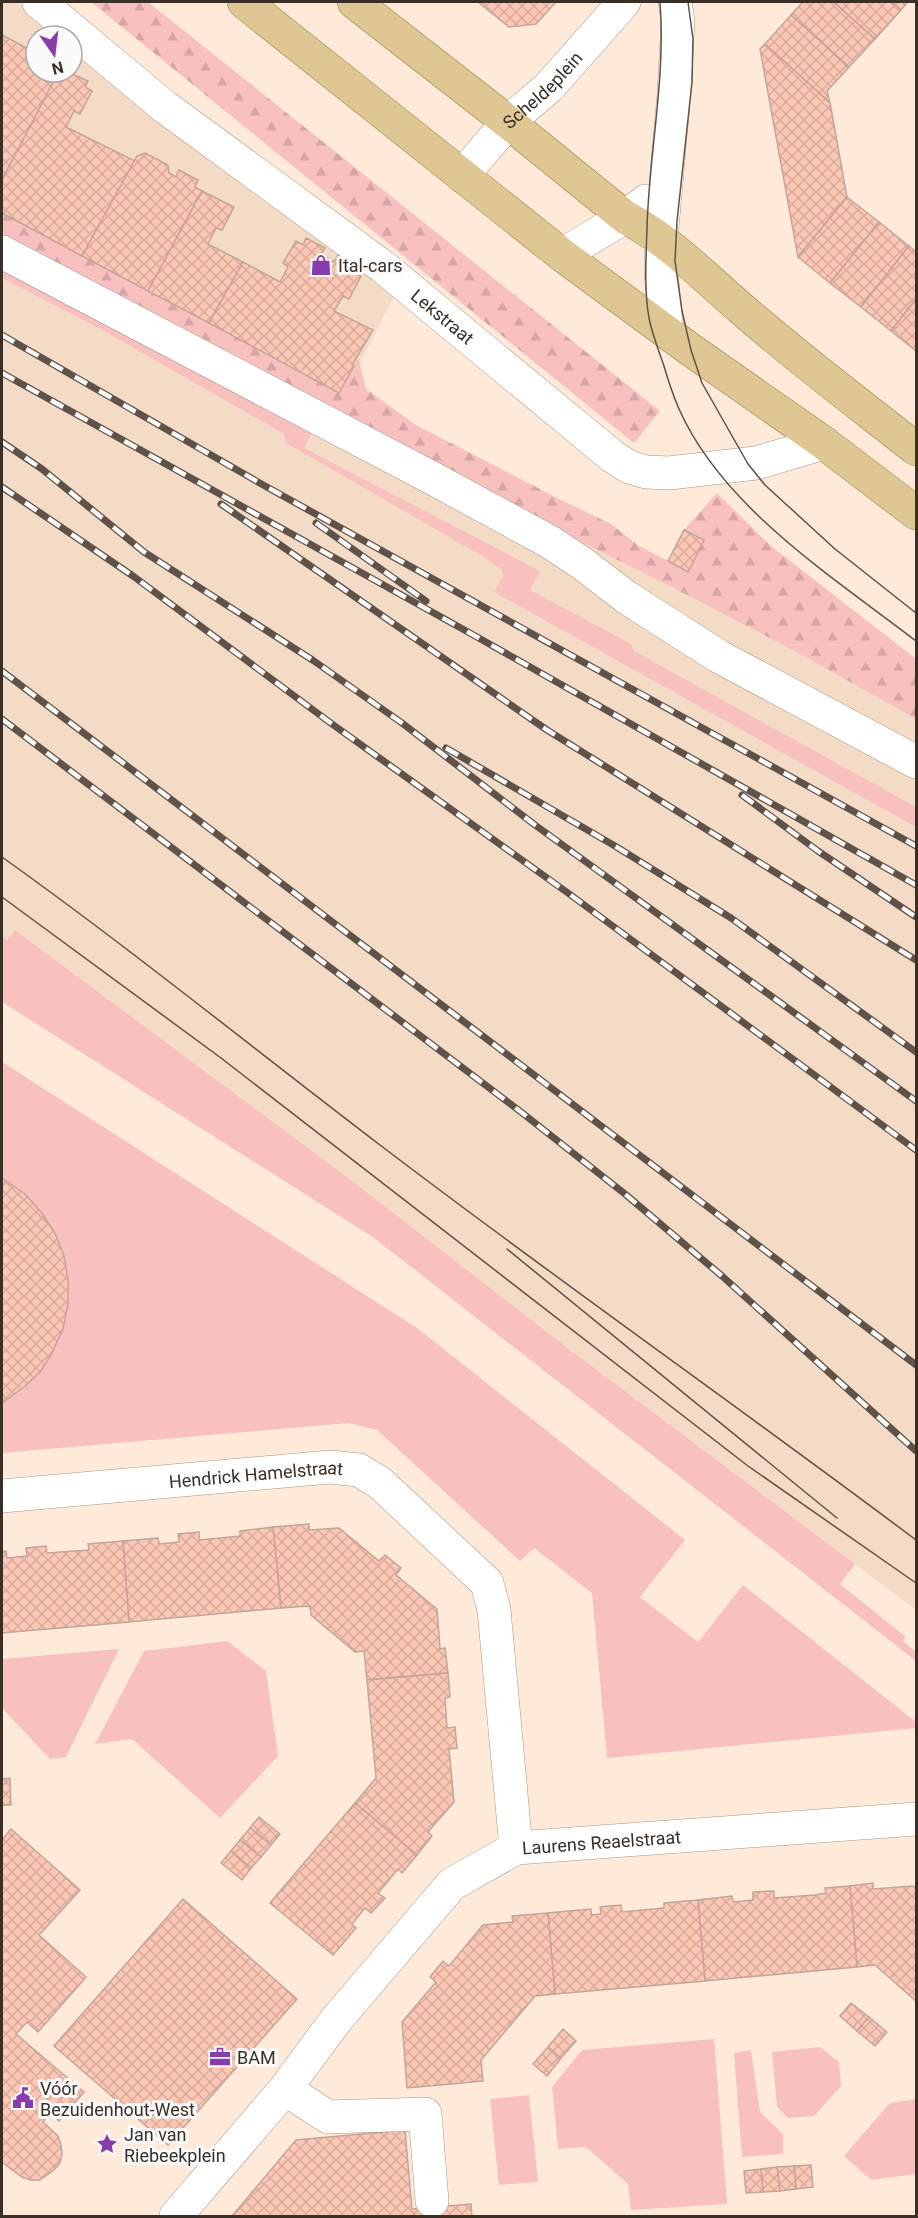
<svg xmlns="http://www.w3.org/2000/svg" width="918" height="2218" viewBox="0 0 918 2218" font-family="Roboto,sans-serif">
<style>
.built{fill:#f3dbc6}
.green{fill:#f9c0c0}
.forest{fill:url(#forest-firs)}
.building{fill:url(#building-cross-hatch);stroke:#c4a59a;stroke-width:1.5}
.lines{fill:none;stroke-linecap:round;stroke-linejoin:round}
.minor-casing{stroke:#ab937f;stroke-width:34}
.major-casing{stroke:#977a3e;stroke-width:34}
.minor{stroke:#fff;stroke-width:33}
.major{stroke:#dfc793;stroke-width:33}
.tram{stroke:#5e5249;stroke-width:1.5}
.rail-casing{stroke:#5e5249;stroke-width:7}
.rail{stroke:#fbfbfb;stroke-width:4.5;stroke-dasharray:14;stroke-linecap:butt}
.labels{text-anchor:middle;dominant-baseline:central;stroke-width:6;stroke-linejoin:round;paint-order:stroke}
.street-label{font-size:18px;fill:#392f27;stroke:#fbfbfb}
.poi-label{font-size:18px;fill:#392f27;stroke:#fbfbfb;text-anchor:start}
</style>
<defs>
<pattern id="forest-firs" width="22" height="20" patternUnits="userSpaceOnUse" patternTransform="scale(1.5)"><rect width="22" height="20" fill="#f9c0c0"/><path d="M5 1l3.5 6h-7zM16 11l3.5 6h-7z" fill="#d6a5a5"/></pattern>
<pattern id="building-cross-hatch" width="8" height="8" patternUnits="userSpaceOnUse" patternTransform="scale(1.5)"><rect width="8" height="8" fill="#fcc7b4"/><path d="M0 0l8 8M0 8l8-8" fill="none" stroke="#d9ab9b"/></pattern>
</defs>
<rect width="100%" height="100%" fill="#ffead9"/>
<path class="built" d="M2,2H24L64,36H36V72H72V42L397,290L336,411L916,710V1610L565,1346L351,1180L15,930L6,941L2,937Z"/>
<g class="green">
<path d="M2,265L313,429L304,448L540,571L530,590L631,644L634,651L916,807V827L494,592L503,576L502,570L484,557L286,443L284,434L95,326L2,278Z"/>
<path d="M15,930L351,1180L565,1346L855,1564L840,1584L906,1637L903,1641L916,1652V1661L374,1238L2,1002V937L7,940Z"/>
<path d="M2,1062L417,1328L685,1540L640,1597L698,1642L743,1585L916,1722V1728L607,1758L592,1593L534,1548L520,1561L377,1430L348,1423L2,1453Z"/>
<path d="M227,1641L266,1671L278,1756L220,1818L132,1739L95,1744L144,1651Z"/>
<path d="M119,1649L66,1757L50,1759L2,1708V1659Z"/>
<path d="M714,2039L727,2204L631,2210L628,2184L586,2147L558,2149L552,2087L582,2050Z"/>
<path d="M820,2047L839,2062L841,2086L814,2116L788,2118L777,2107L772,2052Z"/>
<path d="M751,2050L760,2112L783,2134V2154L742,2157L734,2053Z"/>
<path d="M529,2095L538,2182L499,2185L490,2099Z"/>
<path d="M916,2099V2174L871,2180L844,2156L890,2103Z"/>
</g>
<g class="forest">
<path d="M91,2H148L660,411L634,443Z"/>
<path d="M2,213L339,392L358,357L366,389L416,425L563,501L611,524L639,546L688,571L684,530L717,493L771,546L916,659V719L804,656L672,587L549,526L2,239Z"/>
</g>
<g class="building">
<path d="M478,2H556L536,24L509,27Z"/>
<path d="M803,2H834L875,39L849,67L791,15Z"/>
<path d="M834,2H892L901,10L875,39Z"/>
<path d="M892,2H908L901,10Z"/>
<path d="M791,15L849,67L827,91L830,103L765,44Z"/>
<path d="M2,35L36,53V72L58,73L2,180Z"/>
<path d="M765,44L830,103L847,197L798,257L760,49Z"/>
<path d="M68,72L88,81L85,87L92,91L80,114L74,111L66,127L135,161L82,256L2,213V180L58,73L66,77Z"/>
<path d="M145,153L168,165L169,173L176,177L179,170L198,180L195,187L202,191L148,291L82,256L137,156Z"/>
<path d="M202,191L234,207L222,230L216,228L208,244L243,262L209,323L148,291Z"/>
<path d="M847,197L879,222L830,283L798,257Z"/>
<path d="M879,222L909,246L861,307L830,283Z"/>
<path d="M306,238L325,248L321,254L334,262L338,255L357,265L353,272L361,276L349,299L343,296L334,311L373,330L352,365L354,366L339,393L209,323L243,262L280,282L288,267L283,263L296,241L303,245Z"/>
<path d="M909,246L916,252V299L891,331L861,307Z"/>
<path d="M916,299V351L891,331Z"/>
<path d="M684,530L704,540L688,572L668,561Z"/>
<path d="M2,1178L25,1194L41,1212L55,1233L64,1256L68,1280V1304L63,1329L51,1355L40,1372L24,1387L2,1403Z"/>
<path d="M309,1524V1530L339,1528L379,1561L385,1555L401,1568L396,1575L437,1609L440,1649L445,1648L448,1673L367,1680L364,1651L355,1652L311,1615L310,1606L281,1608L273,1527Z"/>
<path d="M273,1527L281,1608L129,1622L123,1541L158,1538L159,1544L179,1542L178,1534L199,1532V1540L240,1536V1531Z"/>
<path d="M123,1541L129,1622L2,1633V1552L6,1551L7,1558L27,1556L26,1548L46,1546L47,1553L89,1550L88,1544Z"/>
<path d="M448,1673L450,1697L445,1698L447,1728L455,1727L457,1748L449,1749L454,1802L428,1832L432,1836L417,1855L355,1803L376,1778L367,1680Z"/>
<path d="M10,1778L11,1805H2V1779Z"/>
<path d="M355,1803L417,1855L402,1873L398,1869L378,1893L385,1898L371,1913L365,1908L352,1924L356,1928L333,1955L270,1903Z"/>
<path d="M259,1817L280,1834L271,1845L250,1828Z"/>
<path d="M250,1828L271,1845L261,1857L240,1840Z"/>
<path d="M11,1829L80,1890L39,1935L86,1977L38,2032L27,2022L16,2034L84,2092L59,2121L50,2112L43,2122L58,2136L61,2145L62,2154L60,2163L54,2170L40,2180H30L22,2177L2,2162V1840Z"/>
<path d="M240,1840L261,1857L251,1868L231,1851Z"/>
<path d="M231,1851L251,1868L242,1880L221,1863Z"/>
<path d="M873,1883V1889L913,1886L916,1889V2001L875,1965L857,1967L850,1886Z"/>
<path d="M850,1886L857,1967L705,1981L698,1900L732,1896L733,1902L753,1900V1892L774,1891V1898L815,1895L826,1893L825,1888Z"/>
<path d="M183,1899L297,1999L168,2145L54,2046Z"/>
<path d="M698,1900L705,1981L555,1994L548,1913L591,1909V1915L601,1914L600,1907L621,1905L622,1912L664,1908V1903Z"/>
<path d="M548,1913L555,1994L535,1996L481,2060L483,2081L407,2088L402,2022L436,1982L430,1977L443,1961L449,1966L483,1925L513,1922L512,1916Z"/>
<path d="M851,2003L869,2017L857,2031L840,2016Z"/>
<path d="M869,2017L887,2032L875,2046L857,2031Z"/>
<path d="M563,2029L576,2041L561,2058L548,2047Z"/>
<path d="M548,2047L561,2058L547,2076L533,2064Z"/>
<path d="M405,2130L412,2209L471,2204L472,2216H232L296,2140Z"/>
<path d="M811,2165L813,2187L796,2189L794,2166Z"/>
<path d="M794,2166L796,2189L780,2191L777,2167Z"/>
<path d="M777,2167L780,2191L763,2192L761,2169Z"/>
<path d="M761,2169L763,2192L746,2193L744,2171Z"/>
</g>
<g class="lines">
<defs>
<g id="minor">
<path id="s1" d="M39,2L165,107L382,266L612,456L629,467L646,472L669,473L756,463L824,443"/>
<path id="s2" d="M462,176L508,122L549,87L624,2"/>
<path d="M2,252L434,479L550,542L583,564L626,597L718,656L916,762"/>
<path d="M562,255L625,217L646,201"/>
<path d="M667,332L661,272V239L674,94L678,21L675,2"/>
<path id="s3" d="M2,1496L330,1467L359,1470L380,1483L487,1583L494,1610L516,1848"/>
<path d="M285,2089L328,2117L425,2114L432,2201"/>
<path id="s4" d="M176,2216L285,2089L336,2020L452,1884L516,1848L916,1819"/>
</g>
<g id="major">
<path d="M244,2L562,255L691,350L824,443L916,513"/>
<path d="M354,2L508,122L625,217C671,241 705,278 744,311C799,359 859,404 916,449"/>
</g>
</defs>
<use href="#minor" class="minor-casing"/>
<use href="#major" class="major-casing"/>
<use href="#minor" class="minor"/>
<use href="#major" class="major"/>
<g class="tram">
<path d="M660,2C666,78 649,152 647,228C646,258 644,289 649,318C652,334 659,351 664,366C668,380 673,395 679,409C723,508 833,577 916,641"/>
<path d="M688,2L693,39L692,82L677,221L675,261L682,311L691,350L702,383L748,464L765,485L835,549L916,613"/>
<path d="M2,857C131,949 254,1049 380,1145C557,1280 739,1407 916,1540"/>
<path d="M2,897L221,1058L748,1466L916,1583"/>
<path d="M507,1249L837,1518"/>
</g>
<defs>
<g id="rail">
<path d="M2,335L265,486L916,846"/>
<path d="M2,373L477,637L916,885"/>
<path d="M2,442L42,469L144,552L314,661L402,723L535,825L916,1101"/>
<path d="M2,487L133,576L332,724L568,893L916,1150"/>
<path d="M221,504L547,730L916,960"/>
<path d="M316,523L426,601"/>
<path d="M2,671L916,1365"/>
<path d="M2,719L521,1112L625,1194L722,1276L916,1451"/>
<path d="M446,748L615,846L731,918L916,1052"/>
<path d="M742,795L818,851L916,917"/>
</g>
</defs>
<use href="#rail" class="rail-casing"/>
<use href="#rail" class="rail"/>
</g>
<defs>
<symbol id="shop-bare" viewBox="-9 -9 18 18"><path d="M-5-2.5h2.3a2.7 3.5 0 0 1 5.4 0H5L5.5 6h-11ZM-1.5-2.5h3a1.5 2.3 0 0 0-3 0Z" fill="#883cad" stroke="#fbfbfb" stroke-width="2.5" paint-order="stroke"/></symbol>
<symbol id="office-bare" viewBox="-9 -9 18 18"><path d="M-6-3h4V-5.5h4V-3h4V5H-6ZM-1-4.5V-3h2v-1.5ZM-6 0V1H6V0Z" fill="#883cad" stroke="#fbfbfb" stroke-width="2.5" paint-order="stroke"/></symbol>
<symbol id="civic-bare" viewBox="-9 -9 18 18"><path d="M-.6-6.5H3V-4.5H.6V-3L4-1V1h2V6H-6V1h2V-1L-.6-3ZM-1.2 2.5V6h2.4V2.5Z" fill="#883cad" stroke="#fbfbfb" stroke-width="2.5" paint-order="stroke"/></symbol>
<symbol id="sight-bare" viewBox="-9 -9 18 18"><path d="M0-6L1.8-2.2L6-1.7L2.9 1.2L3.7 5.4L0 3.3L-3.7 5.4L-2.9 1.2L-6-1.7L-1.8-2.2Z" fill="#883cad" stroke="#fbfbfb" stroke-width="2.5" paint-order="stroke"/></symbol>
</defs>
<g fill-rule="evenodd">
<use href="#shop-bare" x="306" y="250" width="30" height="30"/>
<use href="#office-bare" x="205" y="2042" width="30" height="30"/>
<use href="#civic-bare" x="8" y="2083" width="30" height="30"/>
<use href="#sight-bare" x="92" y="2129" width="30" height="30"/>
</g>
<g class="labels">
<g class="street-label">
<text stroke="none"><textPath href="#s2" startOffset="118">Scheldeplein</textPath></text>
<text stroke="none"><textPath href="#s1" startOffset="512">Lekstraat</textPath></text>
<text stroke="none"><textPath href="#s3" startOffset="255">Hendrick Hamelstraat</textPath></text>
<text stroke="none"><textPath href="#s4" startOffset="591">Laurens Reaelstraat</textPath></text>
</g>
<g class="poi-label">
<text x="338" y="265">Ital-cars</text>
<text x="237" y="2057">BAM</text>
<text x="40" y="2088">Vóór<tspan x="40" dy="21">Bezuidenhout-West</tspan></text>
<text x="124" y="2134">Jan van<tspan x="124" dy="21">Riebeekplein</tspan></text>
</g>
</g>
<rect width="918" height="2218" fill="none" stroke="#392f27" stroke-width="6"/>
<g transform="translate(54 54) rotate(166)"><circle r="28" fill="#fbfbfb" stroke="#ada9a6" stroke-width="1.5"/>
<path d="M0-4.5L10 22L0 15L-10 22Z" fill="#883cad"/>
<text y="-9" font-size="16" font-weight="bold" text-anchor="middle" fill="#392f27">N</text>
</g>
</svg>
